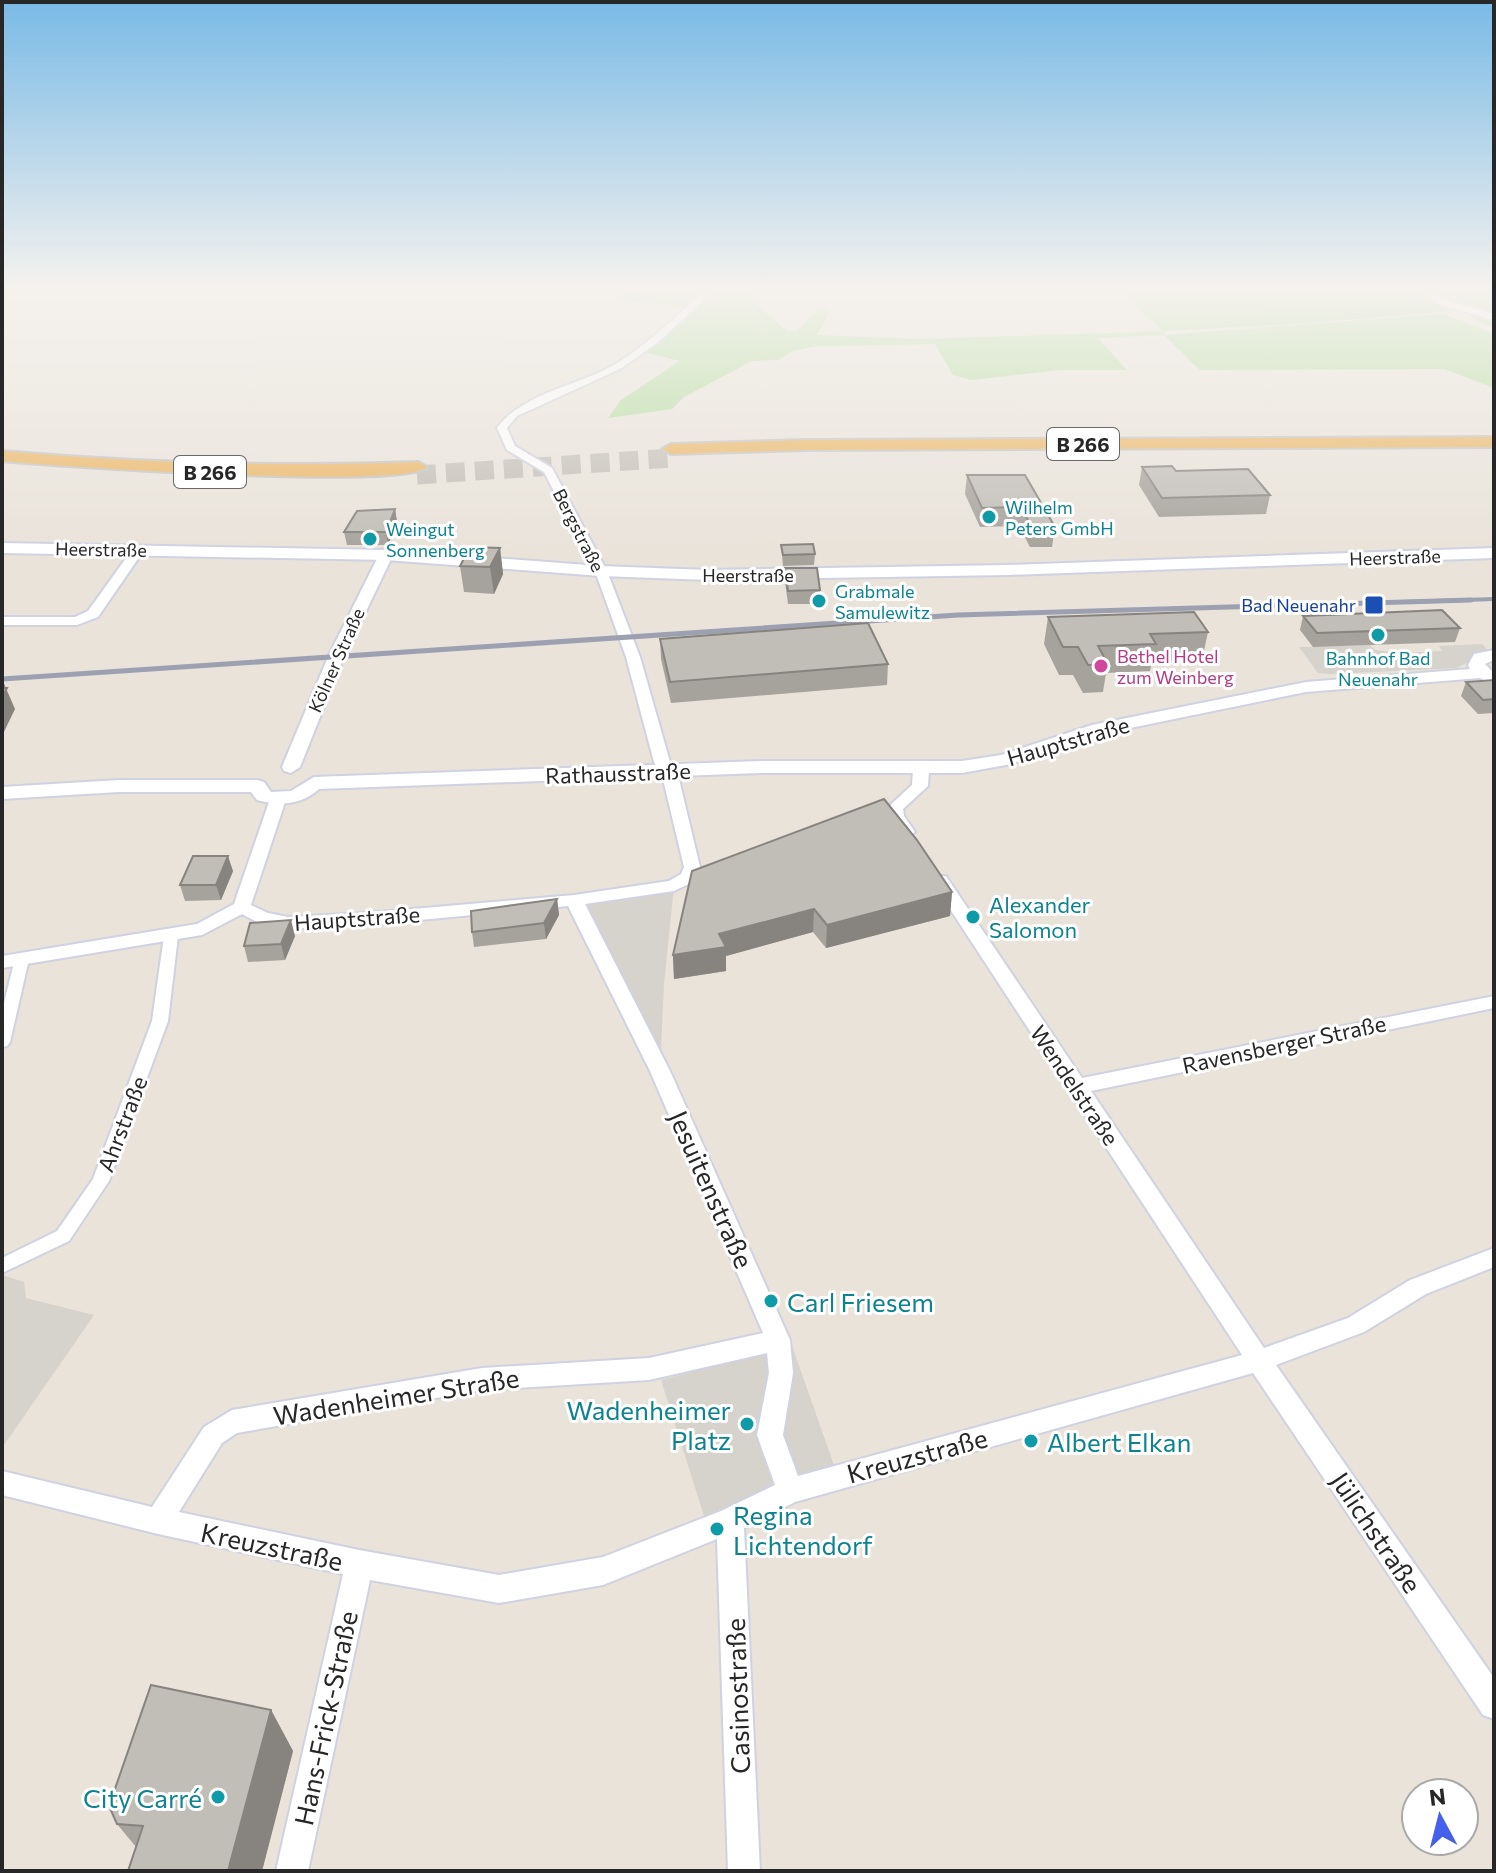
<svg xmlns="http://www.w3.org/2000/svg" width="1496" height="1873" viewBox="0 0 1496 1873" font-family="Commissioner,sans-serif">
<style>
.green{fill:#afdc9a}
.plaza{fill:#d6d2cc}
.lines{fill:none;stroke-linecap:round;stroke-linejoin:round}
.trunk-tunnel{stroke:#c2bdb6;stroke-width:19;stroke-dasharray:19 10;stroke-linecap:butt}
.pedestrian-casing{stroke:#cfd2e0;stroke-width:4}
.minor-casing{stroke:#cfd2e0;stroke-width:4}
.tertiary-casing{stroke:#cfd2e0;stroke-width:4}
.secondary-casing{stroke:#cfd2e0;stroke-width:4}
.trunk-casing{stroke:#c3c3c3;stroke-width:4}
.pedestrian{fill:#fff;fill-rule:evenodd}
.minor{fill:#fff;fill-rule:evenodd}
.tertiary{fill:#fff;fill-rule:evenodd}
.secondary{fill:#fff;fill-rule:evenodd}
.trunk{fill:#ebb460;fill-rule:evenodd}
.rail-far1{stroke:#9da0b1;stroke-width:4}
.rail{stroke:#9da0b1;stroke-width:5}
.wall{fill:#a6a39d}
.shaded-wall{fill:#878480}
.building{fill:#c1bdb7;stroke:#878480;stroke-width:2}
.culture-dot{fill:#0f9aa8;stroke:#fff;stroke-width:3}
.transit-dot{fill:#1a4fb4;stroke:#fff;stroke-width:3}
.hotel-dot{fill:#d1479c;stroke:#fff;stroke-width:3}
.labels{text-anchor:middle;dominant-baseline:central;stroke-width:6;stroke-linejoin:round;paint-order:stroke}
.far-culture-label{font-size:18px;fill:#0d838f;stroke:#fff;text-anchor:start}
.far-street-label{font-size:18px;fill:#272727;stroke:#fff}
.far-transit-label{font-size:18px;fill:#164399;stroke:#fff;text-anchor:end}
.far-hotel-label{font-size:18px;fill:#b23c85;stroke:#fff;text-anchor:start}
.shield{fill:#fff;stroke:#686868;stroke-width:2}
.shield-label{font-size:20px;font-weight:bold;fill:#272727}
.street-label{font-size:22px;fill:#272727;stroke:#fff}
.culture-label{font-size:22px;fill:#0d838f;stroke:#fff;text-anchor:start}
.near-street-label{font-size:26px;fill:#272727;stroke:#fff}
.near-culture-label{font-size:26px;fill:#0d838f;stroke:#fff;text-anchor:start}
</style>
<rect width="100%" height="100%" fill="#e9e3da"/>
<g class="green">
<path d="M638,290H759L754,302L787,331H796L821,308L830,311L817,335L923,339L1163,331L1118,290H1415L1454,311L1297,324L1164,331L1165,335L1444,314L1494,334V388L1444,369L1200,370L1164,335L1098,338L1127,370H1059L972,380L953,375L935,344L817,346L793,351L778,360L752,361L684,397L672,409L608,418L621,400L680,361L643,352L692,308L618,299Z"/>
<path d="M1425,290H1494V328L1471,318L1483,311L1448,300L1461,298L1430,294Z"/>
</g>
<g class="plaza">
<path d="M1482,644L1489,651L1457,668L1329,674L1318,673L1299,647L1370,645L1375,650L1402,653L1442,651L1439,646Z"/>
<path d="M674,886L664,984L660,1071L574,900Z"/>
<path d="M2,1275L24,1282L26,1298L94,1315L2,1448Z"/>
<path d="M791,1343L835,1468L787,1481L704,1516L661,1380L779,1349Z"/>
</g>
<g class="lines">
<path class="trunk-tunnel" d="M417,475L672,458"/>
<defs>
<g id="pedestrian">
<path d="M171,932L178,936L168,1021L109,1181L69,1241L2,1273V1258L57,1231L93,1179L152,1021L164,936Z"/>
<path d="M22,954L29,959L10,1042L7,1046L2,1047V1011L15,959Z"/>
</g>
<g id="minor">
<path d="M705,290H714L657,343L620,369L517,416L507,428L515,446L552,468L607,571L640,657L670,762L678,775L700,867L695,881L674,891L585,904L670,1071L790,1340L793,1373L783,1435L798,1476L1242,1355L931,880L934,876H946L1082,1078L1494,996V1008L1091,1091L1264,1348L1348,1318L1410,1280L1494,1248V1267L1426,1294L1364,1332L1276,1365L1494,1678V1719L1483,1715L1253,1373L795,1502L744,1528L760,1871H728L717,1539L603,1585L499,1603L370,1580L308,1871H276L343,1574L158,1534L2,1495V1471L152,1507L204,1427L232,1410L482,1368L649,1358L763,1333L650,1071L568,906L367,925L288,929L257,922L242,914L202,935L2,968V956L197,924L234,904L270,799L278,794L286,799L251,905L268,913L288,917L367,913L574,895L669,881L681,874L684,867L662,775L654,762L626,657L595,571L544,472L507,450L497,428C523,393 577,386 614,365C648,345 676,316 705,290ZM767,1353L769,1373L757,1435L775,1485L721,1511L603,1557L499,1575L359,1550L179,1512L222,1443L237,1433L482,1390L649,1380Z"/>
<path d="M1417,290H1427L1447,301L1494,314V320L1441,305Z"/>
<path d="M134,547L144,550L98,617L77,625H2V617H75L88,611Z"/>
<path d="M921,764L929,769L928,786L903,809L904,816L915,832L907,837L901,835L888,816L887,808L912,785L913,769Z"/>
</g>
<g id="tertiary">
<path d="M386,551L393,555L344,657L300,767L291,773L284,771L282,767L328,657L379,555Z"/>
<path d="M1494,650V660L1485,664L1494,673V682L1489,683L1480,678L1306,692L1096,735L1011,764L962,773H761L319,789C302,805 280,806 257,800L251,792H119L2,799V787L119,780H257L264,782L271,792L291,791L314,777L761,761H962L1001,755L1092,725L1306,682L1470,669L1468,665L1474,654Z"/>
</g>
<path id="secondary" d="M2,543L386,550L601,566L708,570L1007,565L1494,548V558L1007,575L708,580L601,576L386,560L2,553Z"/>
<g id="trunk">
<path d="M1494,437V447L808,450L671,454L662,449L671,444L808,440Z"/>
<path d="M2,451C141,463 279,467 418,462L427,467C405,490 54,466 2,461Z"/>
</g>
</defs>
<use href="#pedestrian" class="pedestrian-casing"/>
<use href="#minor" class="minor-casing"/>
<use href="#tertiary" class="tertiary-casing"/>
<use href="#secondary" class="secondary-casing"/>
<use href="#trunk" class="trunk-casing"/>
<use href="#pedestrian" class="pedestrian"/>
<use href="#minor" class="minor"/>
<use href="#tertiary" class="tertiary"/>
<use href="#secondary" class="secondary"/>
<use href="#trunk" class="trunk"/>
<path class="rail-far1" d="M1404,602L1494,599"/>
<path class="rail" d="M2,679L958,615L1471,600"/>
</g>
<g class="wall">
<path d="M1142,467L1176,471L1270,495L1266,514L1159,517L1139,485Z"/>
<path d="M967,475L1055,527L1052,547H1030L1019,526L980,527L965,494Z"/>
<path d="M395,509L397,522L388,545H347L344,532Z"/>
<path d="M781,545L815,554L814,565L783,566Z"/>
<path d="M500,548L503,574L494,594L464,592L460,566Z"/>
<path d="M785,568L820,590V604H788L785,582Z"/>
<path d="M1303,616L1460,628L1455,642L1313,647L1300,630Z"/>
<path d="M1048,617L1208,632L1202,660L1152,661L1150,671L1106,673L1103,692L1083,693L1073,675H1059L1044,644Z"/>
<path d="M660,639L888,664L887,685L671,703L661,659Z"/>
<path d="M1494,680V713L1478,714L1461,696L1466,682Z"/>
<path d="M233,871L221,900L185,901L180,885Z"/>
<path d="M692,871L952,892L950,916L826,948L813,932L726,956V971L674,979L673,955Z"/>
<path d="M557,899L559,915L546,939L474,947L472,932Z"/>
<path d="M295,936L285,960L248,962L244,946Z"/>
<path d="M271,1710L293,1751L262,1871H128L136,1847L117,1824Z"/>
</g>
<g class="shaded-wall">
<path d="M395,509L397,522L388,545L386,532Z"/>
<path d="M500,548L503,574L494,594L490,567Z"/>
<path d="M2,679L15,709L2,736Z"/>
<path d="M228,856L233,871L221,900L216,885Z"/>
<path d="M952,892L950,916L826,948L827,925Z"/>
<path d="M557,899L559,915L546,939L544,923Z"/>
<path d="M814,909L813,932L726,956V971L674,979L673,955L719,934Z"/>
<path d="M291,920L295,936L285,960L281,944Z"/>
<path d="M271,1710L293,1751L262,1871H228Z"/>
</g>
<g class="building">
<path d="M1172,466L1176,471L1248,469L1270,495L1162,498L1142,467Z"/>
<path d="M967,475H1025L1055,527L1032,528L1021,507L982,508Z"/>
<path d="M395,509L386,532H344L357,511Z"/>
<path d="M813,544L815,554L783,555L781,545Z"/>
<path d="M470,547L500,548L490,567L460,566Z"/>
<path d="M785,568H817L820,590L788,591Z"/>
<path d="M1442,610L1460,628L1317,633L1303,616Z"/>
<path d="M1194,612L1208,632L1150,634L1156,644L1098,646L1108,664L1088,665L1078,647H1063L1048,617Z"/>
<path d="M868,623L888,664L670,682L660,639Z"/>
<path d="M1494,680V699L1483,700L1466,682Z"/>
<path d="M2,688H7L2,697Z"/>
<path d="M884,799L917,840L952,892L827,925L814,909L719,934L726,947L673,955L692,871Z"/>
<path d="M193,856H228L216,885H180Z"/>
<path d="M557,899L544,923L472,932L471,911Z"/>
<path d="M291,920L281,944L244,946L250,923Z"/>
<path d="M151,1685L271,1710L228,1871H128L143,1826L117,1824L109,1806Z"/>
</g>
<linearGradient id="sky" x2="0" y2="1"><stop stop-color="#79bae6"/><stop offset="0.52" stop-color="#f5f2ee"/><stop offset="1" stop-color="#f5f2ee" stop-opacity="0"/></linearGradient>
<rect width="1496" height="553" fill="url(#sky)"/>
<g class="culture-dot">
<circle cx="989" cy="517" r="8"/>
<circle cx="370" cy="539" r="8"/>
<circle cx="819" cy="601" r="8"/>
<circle cx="1378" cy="635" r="8"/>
<circle cx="973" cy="917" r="8"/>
<circle cx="771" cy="1301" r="8"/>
<circle cx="747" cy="1424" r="8"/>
<circle cx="1031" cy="1441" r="8"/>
<circle cx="717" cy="1529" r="8"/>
<circle cx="218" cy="1797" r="8"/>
</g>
<rect class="transit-dot" x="1364" y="595" width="20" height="20" rx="4"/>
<circle class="hotel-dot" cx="1101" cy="666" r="8"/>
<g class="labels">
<g class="far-culture-label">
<text x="1005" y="507">Wilhelm<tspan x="1005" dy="21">Peters GmbH</tspan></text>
<text x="386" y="529">Weingut<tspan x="386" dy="21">Sonnenberg</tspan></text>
<text x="835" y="591">Grabmale<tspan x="835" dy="21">Samulewitz</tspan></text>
<text x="1378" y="658" text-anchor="middle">Bahnhof Bad<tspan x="1378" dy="21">Neuenahr</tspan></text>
</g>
<g class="far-street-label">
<text transform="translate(579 530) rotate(63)">Bergstraße</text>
<text transform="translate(101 549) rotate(1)">Heerstraße</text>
<text transform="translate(1395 557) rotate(-2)">Heerstraße</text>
<text x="748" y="575">Heerstraße</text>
<text transform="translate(336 660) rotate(-66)">Kölner Straße</text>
</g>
<g class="far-transit-label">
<text x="1356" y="605">Bad Neuenahr</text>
</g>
<g class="far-hotel-label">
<text x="1117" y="656">Bethel Hotel<tspan x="1117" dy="21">zum Weinberg</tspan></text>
</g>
<g class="shield">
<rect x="1047" y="428" width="72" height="32" rx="6"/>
<rect x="174" y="456" width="72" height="32" rx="6"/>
</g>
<g class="shield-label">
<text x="1083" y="444">B 266</text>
<text x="210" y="472">B 266</text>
</g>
<g class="street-label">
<text transform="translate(1068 741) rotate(-16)">Hauptstraße</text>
<text transform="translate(618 773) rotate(-2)">Rathausstraße</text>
<text transform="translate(357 918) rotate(-4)">Hauptstraße</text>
<text transform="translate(1284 1044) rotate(-12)">Ravensberger Straße</text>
<text transform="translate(1075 1085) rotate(56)">Wendelstraße</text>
<text transform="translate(122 1124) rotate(-69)">Ahrstraße</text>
</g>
<g class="culture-label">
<text x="989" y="904">Alexander<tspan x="989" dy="25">Salomon</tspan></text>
</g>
<g class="near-street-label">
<text transform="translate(712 1189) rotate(66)">Jesuitenstraße</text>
<text transform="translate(396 1396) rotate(-9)">Wadenheimer Straße</text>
<text transform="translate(917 1455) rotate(-15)">Kreuzstraße</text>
<text transform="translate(1377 1532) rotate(56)">Jülichstraße</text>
<text transform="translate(272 1546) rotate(12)">Kreuzstraße</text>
<text transform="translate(737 1696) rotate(-92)">Casinostraße</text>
<text transform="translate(325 1718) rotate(-78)">Hans-Frick-Straße</text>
</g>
<g class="near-culture-label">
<text x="787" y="1301">Carl Friesem</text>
<text x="731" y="1409" text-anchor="end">Wadenheimer<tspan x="731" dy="30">Platz</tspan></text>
<text x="1047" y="1441">Albert Elkan</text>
<text x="733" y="1514">Regina<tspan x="733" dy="30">Lichtendorf</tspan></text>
<text x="202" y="1797" text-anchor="end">City Carré</text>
</g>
</g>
<rect width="1496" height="1873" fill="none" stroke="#272727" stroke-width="8"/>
<g transform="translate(1440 1817) rotate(353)"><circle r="38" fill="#ffffff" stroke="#a9a9a9" stroke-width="2"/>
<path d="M0-6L14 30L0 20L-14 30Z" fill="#4560eb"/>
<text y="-12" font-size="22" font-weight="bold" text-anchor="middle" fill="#272727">N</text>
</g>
</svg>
